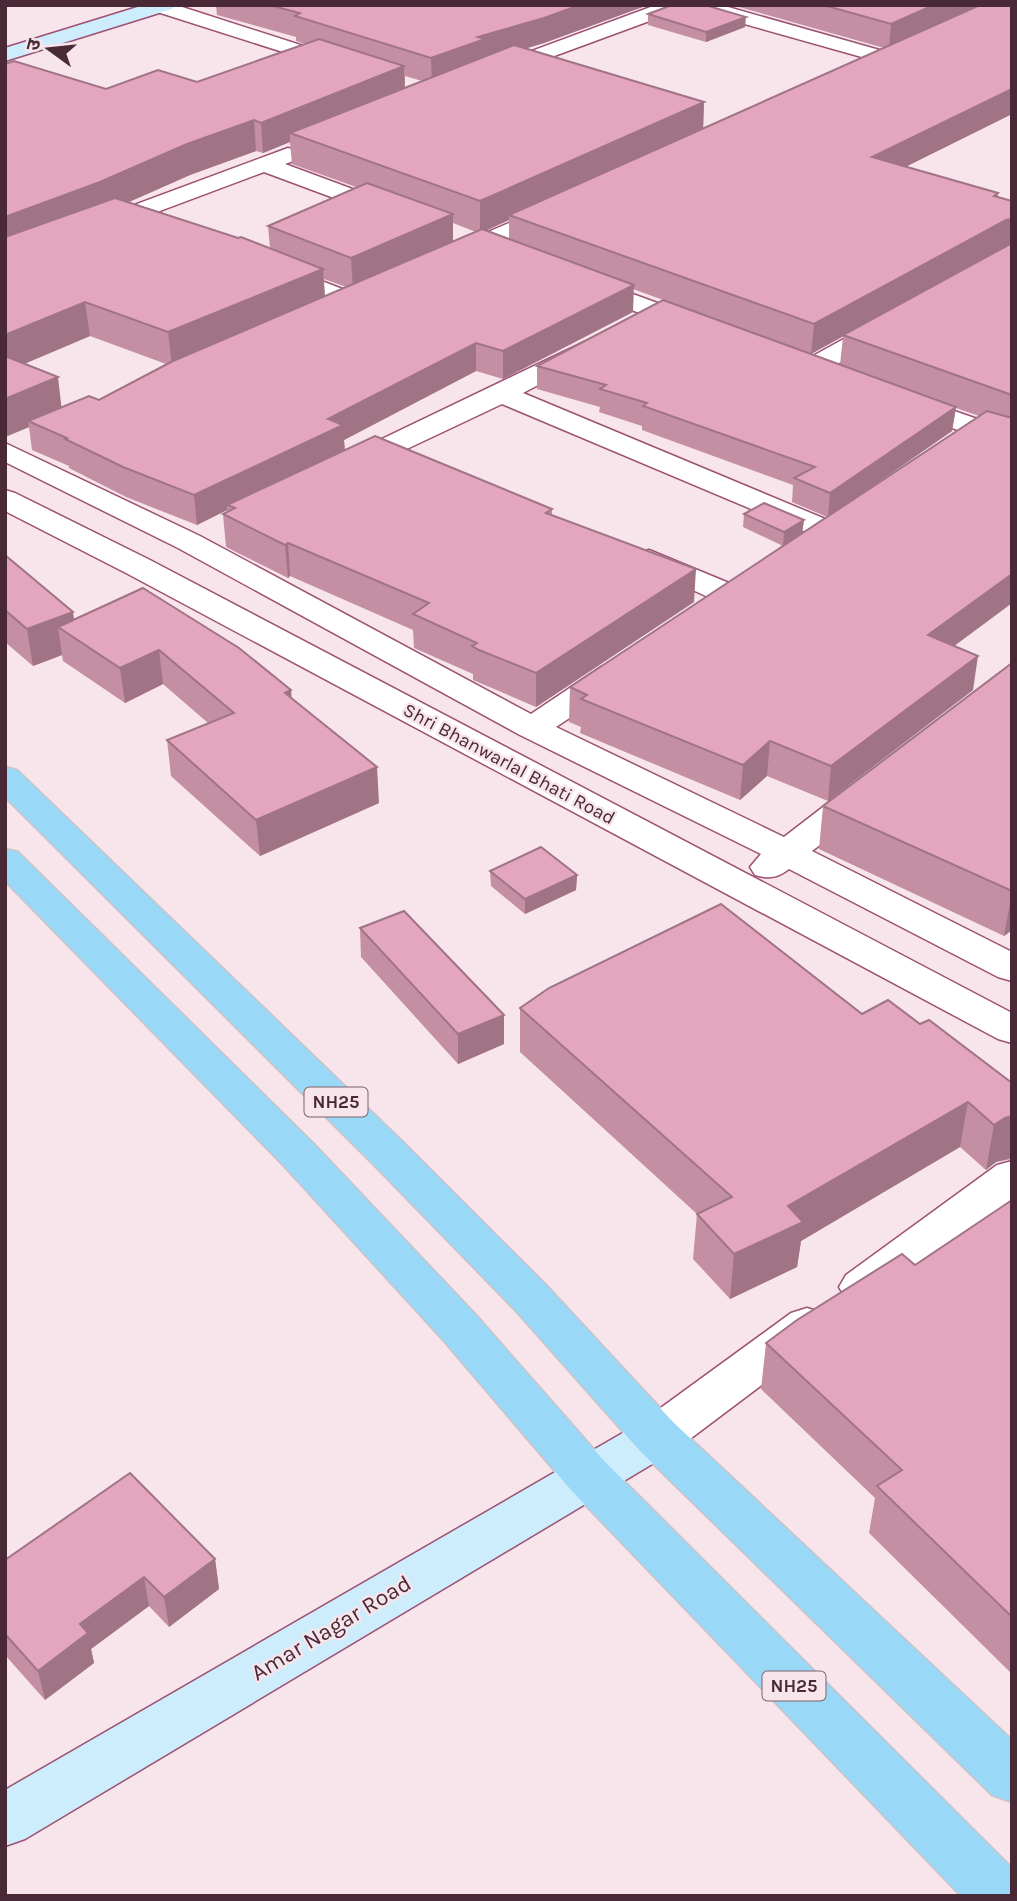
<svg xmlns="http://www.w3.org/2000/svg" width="1017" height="1901" viewBox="0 0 1017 1901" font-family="Karla,'Noto Sans Devanagari',sans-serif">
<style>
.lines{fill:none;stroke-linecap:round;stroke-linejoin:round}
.street-casing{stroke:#9d5172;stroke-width:3}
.secondary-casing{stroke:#9d5172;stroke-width:3}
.primary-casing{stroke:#ccc3c7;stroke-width:3}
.street{fill:#fff;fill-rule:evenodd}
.secondary{fill:#cdecfc;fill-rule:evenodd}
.primary{fill:#9ad8f8;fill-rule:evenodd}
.wall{fill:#c48ea3;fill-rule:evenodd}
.shaded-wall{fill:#a07485}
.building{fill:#e4a5be;stroke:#a07485;stroke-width:2}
.labels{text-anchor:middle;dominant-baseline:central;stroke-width:5;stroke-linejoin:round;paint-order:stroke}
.shield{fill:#f7e5eb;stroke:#7e616d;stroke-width:2}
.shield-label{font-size:18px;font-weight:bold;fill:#4a2937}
.street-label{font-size:19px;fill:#4a2937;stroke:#f7e5eb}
.near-street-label{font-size:23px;fill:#4a2937;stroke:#f7e5eb}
</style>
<rect width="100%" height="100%" fill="#f7e5eb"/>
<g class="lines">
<defs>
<g id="street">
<path d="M145,5H176L347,60L350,64L347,68H333L148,9Z"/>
<path d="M656,5H685L682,9L500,76H486L483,72L486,68Z"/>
<path d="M688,5H721L897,55L900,59L897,63H883L691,9Z"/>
<path d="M288,148L296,150L299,155L296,160L285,164L401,207L405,212L401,217H385L264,172L5,269V253Z"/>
<path d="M555,203L563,205L567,210L563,215L460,262L451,264L442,262L439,257L442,252Z"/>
<path d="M275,263L363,297L367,302L363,307L354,310L345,307L266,275L263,270L266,265Z"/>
<path d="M583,276L707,321L711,326L707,331L698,334L689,331L574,289L570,284L574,279Z"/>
<path d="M889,316L898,319L902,324L898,329L820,374L811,376L802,374L798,368L802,362L880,319Z"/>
<path d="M584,342L593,344L597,350L593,356L523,393L842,526L846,532L842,538L831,541L820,538L502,404L356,473L346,476L336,473L332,467L336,461Z"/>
<path d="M905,394L1012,431V449L895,408L891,402L895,396Z"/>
<path d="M5,443L200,536L531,714L601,667L613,664L625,667L629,674L625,681L556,727L784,837L849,787L862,784L875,787L880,795L875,803L812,851L1012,952V981L998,977L789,869C777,878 769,879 755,875L750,867L761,854L520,735L178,548L5,462Z"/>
<path d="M5,490L15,493L150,560L1012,1013V1043L998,1039L128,574L5,511Z"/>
<path d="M649,550L741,588L746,595L741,602L730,604L719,602L638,565L634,559L638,553Z"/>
<path d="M1012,1161V1199L878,1299L862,1304L846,1299L839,1287L846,1275L997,1165Z"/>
<path d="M807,1308L823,1313L830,1326L823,1339L674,1451L657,1456L640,1451L633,1437L640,1423L791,1313Z"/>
</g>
<g id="secondary">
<path d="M144,5H175L172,9L5,61V48Z"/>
<path d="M657,1418L674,1423L681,1437L674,1451L25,1839L5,1846V1790L640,1423Z"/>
</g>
<g id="primary">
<path d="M5,767L17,770L403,1142L548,1287L674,1423L1012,1740V1802L992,1795L640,1451L516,1311L373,1164L5,797Z"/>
<path d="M5,849L18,852L314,1144L476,1315L605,1462L1012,1868V1896H961L571,1490L444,1341L284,1166L5,881Z"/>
</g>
</defs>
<use href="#street" class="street-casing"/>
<use href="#secondary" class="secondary-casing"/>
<use href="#primary" class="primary-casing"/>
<use href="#street" class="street"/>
<use href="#secondary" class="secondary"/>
<use href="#primary" class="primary"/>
</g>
<g class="wall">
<path d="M216,5H648L544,43L526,48L704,102L703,129L884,48L732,5H1012V114L905,167L998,193V197L1012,201V603L954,646L973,690L828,801L767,776L740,800L580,733L581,727L569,722L570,687L783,546L743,527L744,514L804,520L802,533L827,517L792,502L793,485L642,430V426L599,412L600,407L537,389V366L840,365L843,336L811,354L633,289V312L503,379L476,371L344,440L345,450L552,509V515L694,602L536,707L473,680V674L414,648L413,630L290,576L288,578L226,547L223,514L227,512V510L197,525L126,497L69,468V466L32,450L29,427L5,437V64L106,89L197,82L305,44L296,41V37L217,15ZM405,76L422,81L405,88ZM290,142L292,164L356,187L268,226L270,248L129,202L190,175L256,151L263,153ZM509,220V239L486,231ZM453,223L476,232L453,241ZM324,279L346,287L325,296ZM90,336L166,364L99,400L62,407L24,364ZM956,408L979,416L858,496L952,431Z"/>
<path d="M648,14L745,27L706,42L648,25Z"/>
<path d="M5,555L74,620L292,698L379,803L260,856L171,776L167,740L208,723L163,684L125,703L63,661L62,655L33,666L5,642Z"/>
<path d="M1012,663V930L1004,936L819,849L823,806Z"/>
<path d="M490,871L577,875L576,890L525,914L491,886Z"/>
<path d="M360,928L504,1044L458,1064L361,957Z"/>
<path d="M520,1008L862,1014L920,1024L1012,1083V1159L996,1162L986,1170L960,1147L801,1241L797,1267L730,1299L693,1259L697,1214L520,1052Z"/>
<path d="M1012,1200V1674L869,1533L875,1498L761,1389L766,1343L915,1265Z"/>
<path d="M215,1559L219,1589L169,1627L149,1606L91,1649L94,1663L45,1700L5,1655V1560Z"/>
</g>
<g class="shaded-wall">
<path d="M580,5H648L544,43L485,61L432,84L431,58L478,37Z"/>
<path d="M934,5H986L889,49L891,24Z"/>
<path d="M746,17L745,27L706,42V32Z"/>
<path d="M404,66L405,95L290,133V142L263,153L261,123Z"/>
<path d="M1012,89V114L869,185L872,157Z"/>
<path d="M704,102L703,132L509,215V220L480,233V201Z"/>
<path d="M254,120L256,151L190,175L104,213L5,251V217L187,144Z"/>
<path d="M453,214V245L353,290L351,258Z"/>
<path d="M1012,219L1011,246L1002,249L811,354L814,324L1006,220Z"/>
<path d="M323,269L325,302L172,366L168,332Z"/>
<path d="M634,285L633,312L503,379V351Z"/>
<path d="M85,302L90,336L5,372V335Z"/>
<path d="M476,343V371L344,440L345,455L227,505V510L197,525L194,495L328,419Z"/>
<path d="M58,377L62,412L28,421L29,427L5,437V399Z"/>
<path d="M956,407L952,431L828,517L830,493Z"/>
<path d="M804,520L802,533L783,546L784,532Z"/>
<path d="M288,543L290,576L288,578L285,545Z"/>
<path d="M696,569L694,602L536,707V673Z"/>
<path d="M1012,574V603L923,669L928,635Z"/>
<path d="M73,612L77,639L58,627L62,655L33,666L27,629Z"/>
<path d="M159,650L163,684L125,703L120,668Z"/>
<path d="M978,656L973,690L828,801L831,766Z"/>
<path d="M291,690L294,725L285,693Z"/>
<path d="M770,741L767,776L740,800L743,765Z"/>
<path d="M377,767L379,803L260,856L256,820Z"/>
<path d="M577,875L576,890L525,914V899Z"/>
<path d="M1012,893V930L1004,936Z"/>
<path d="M504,1015V1044L458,1064V1034Z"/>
<path d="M968,1102L960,1147L801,1241L797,1267L730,1299L734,1254L788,1206Z"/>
<path d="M1012,1116L1011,1158L996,1162L986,1170L994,1125L1005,1118Z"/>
<path d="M215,1559L219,1589L169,1627L164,1597Z"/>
<path d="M144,1577L149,1606L91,1649L94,1663L45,1700L38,1671L80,1624Z"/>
</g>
<g class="building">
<path d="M269,5H580L544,18L478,37L485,39L431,58L295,16L300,13Z"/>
<path d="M672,5H705L746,17L706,32L648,14Z"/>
<path d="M823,5H934L891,24Z"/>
<path d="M980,5H1012V89L872,157L998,193L994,196L1012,201V219L1006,220L814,324L509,215Z"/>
<path d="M319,39L404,66L261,123L254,120L187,144L100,182L5,217V64L14,61L106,89L158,70L197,82Z"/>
<path d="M514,45L704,102L480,201L290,133Z"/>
<path d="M367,183L453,214L351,258L268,226Z"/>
<path d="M115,198L238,238L241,237L323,269L168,332L85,302L5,335V237Z"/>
<path d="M482,229L634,285L503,351L476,343L328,419L343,425L194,495L123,467L65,439L67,438L28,421L89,396L99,400L173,361Z"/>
<path d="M1012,243V395L843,335Z"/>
<path d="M663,300L956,407L830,493L794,478L815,467L643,406L647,403L600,389L606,385L537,366Z"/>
<path d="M5,356L58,377L5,399Z"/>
<path d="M987,411L1012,418V574L928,635L978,656L831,766L770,741L743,765L581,699L587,695L570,687Z"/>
<path d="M375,436L552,509L546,513L696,569L536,673L479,650L472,646L477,643L413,614L429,603L288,543L285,545L223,514L235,508L227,505Z"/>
<path d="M764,503L804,520L784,532L744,514Z"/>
<path d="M5,555L73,612L27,629L5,610Z"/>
<path d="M143,588L239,648L291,690L285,693L377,767L256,820L167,740L234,713L159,650L120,668L58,627Z"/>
<path d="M1012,663V891L823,806Z"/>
<path d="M541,847L577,875L525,899L490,871Z"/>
<path d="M721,904L862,1014L888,1000L920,1024L929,1020L1012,1083V1116L1005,1118L994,1125L968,1102L788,1206L803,1222L734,1254L697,1214L732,1197L520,1008L549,988Z"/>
<path d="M404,911L504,1015L458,1034L360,928Z"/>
<path d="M1012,1200V1617L877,1486L902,1470L766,1343L797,1320L902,1254L915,1265Z"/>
<path d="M130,1473L215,1559L164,1597L144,1577L80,1624L88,1633L38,1671L5,1634V1560Z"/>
</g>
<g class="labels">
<g class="shield">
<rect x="304.5" y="1087.5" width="63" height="29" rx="5"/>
<rect x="762.5" y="1671.5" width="63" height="29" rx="5"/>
</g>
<g class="shield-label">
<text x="336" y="1102">NH25</text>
<text x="794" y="1686">NH25</text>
</g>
<g class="street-label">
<text transform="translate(509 764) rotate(28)">Shri Bhanwarlal Bhati Road</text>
</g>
<g class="near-street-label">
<text transform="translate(331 1628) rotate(-31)">Amar Nagar Road</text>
</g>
</g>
<rect width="1017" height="1901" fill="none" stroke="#4a2937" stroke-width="14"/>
<g transform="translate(49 49) rotate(285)" stroke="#f7e5eb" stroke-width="5" paint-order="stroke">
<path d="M0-5L12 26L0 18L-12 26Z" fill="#4a2937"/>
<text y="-10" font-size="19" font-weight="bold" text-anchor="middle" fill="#4a2937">उ</text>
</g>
</svg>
